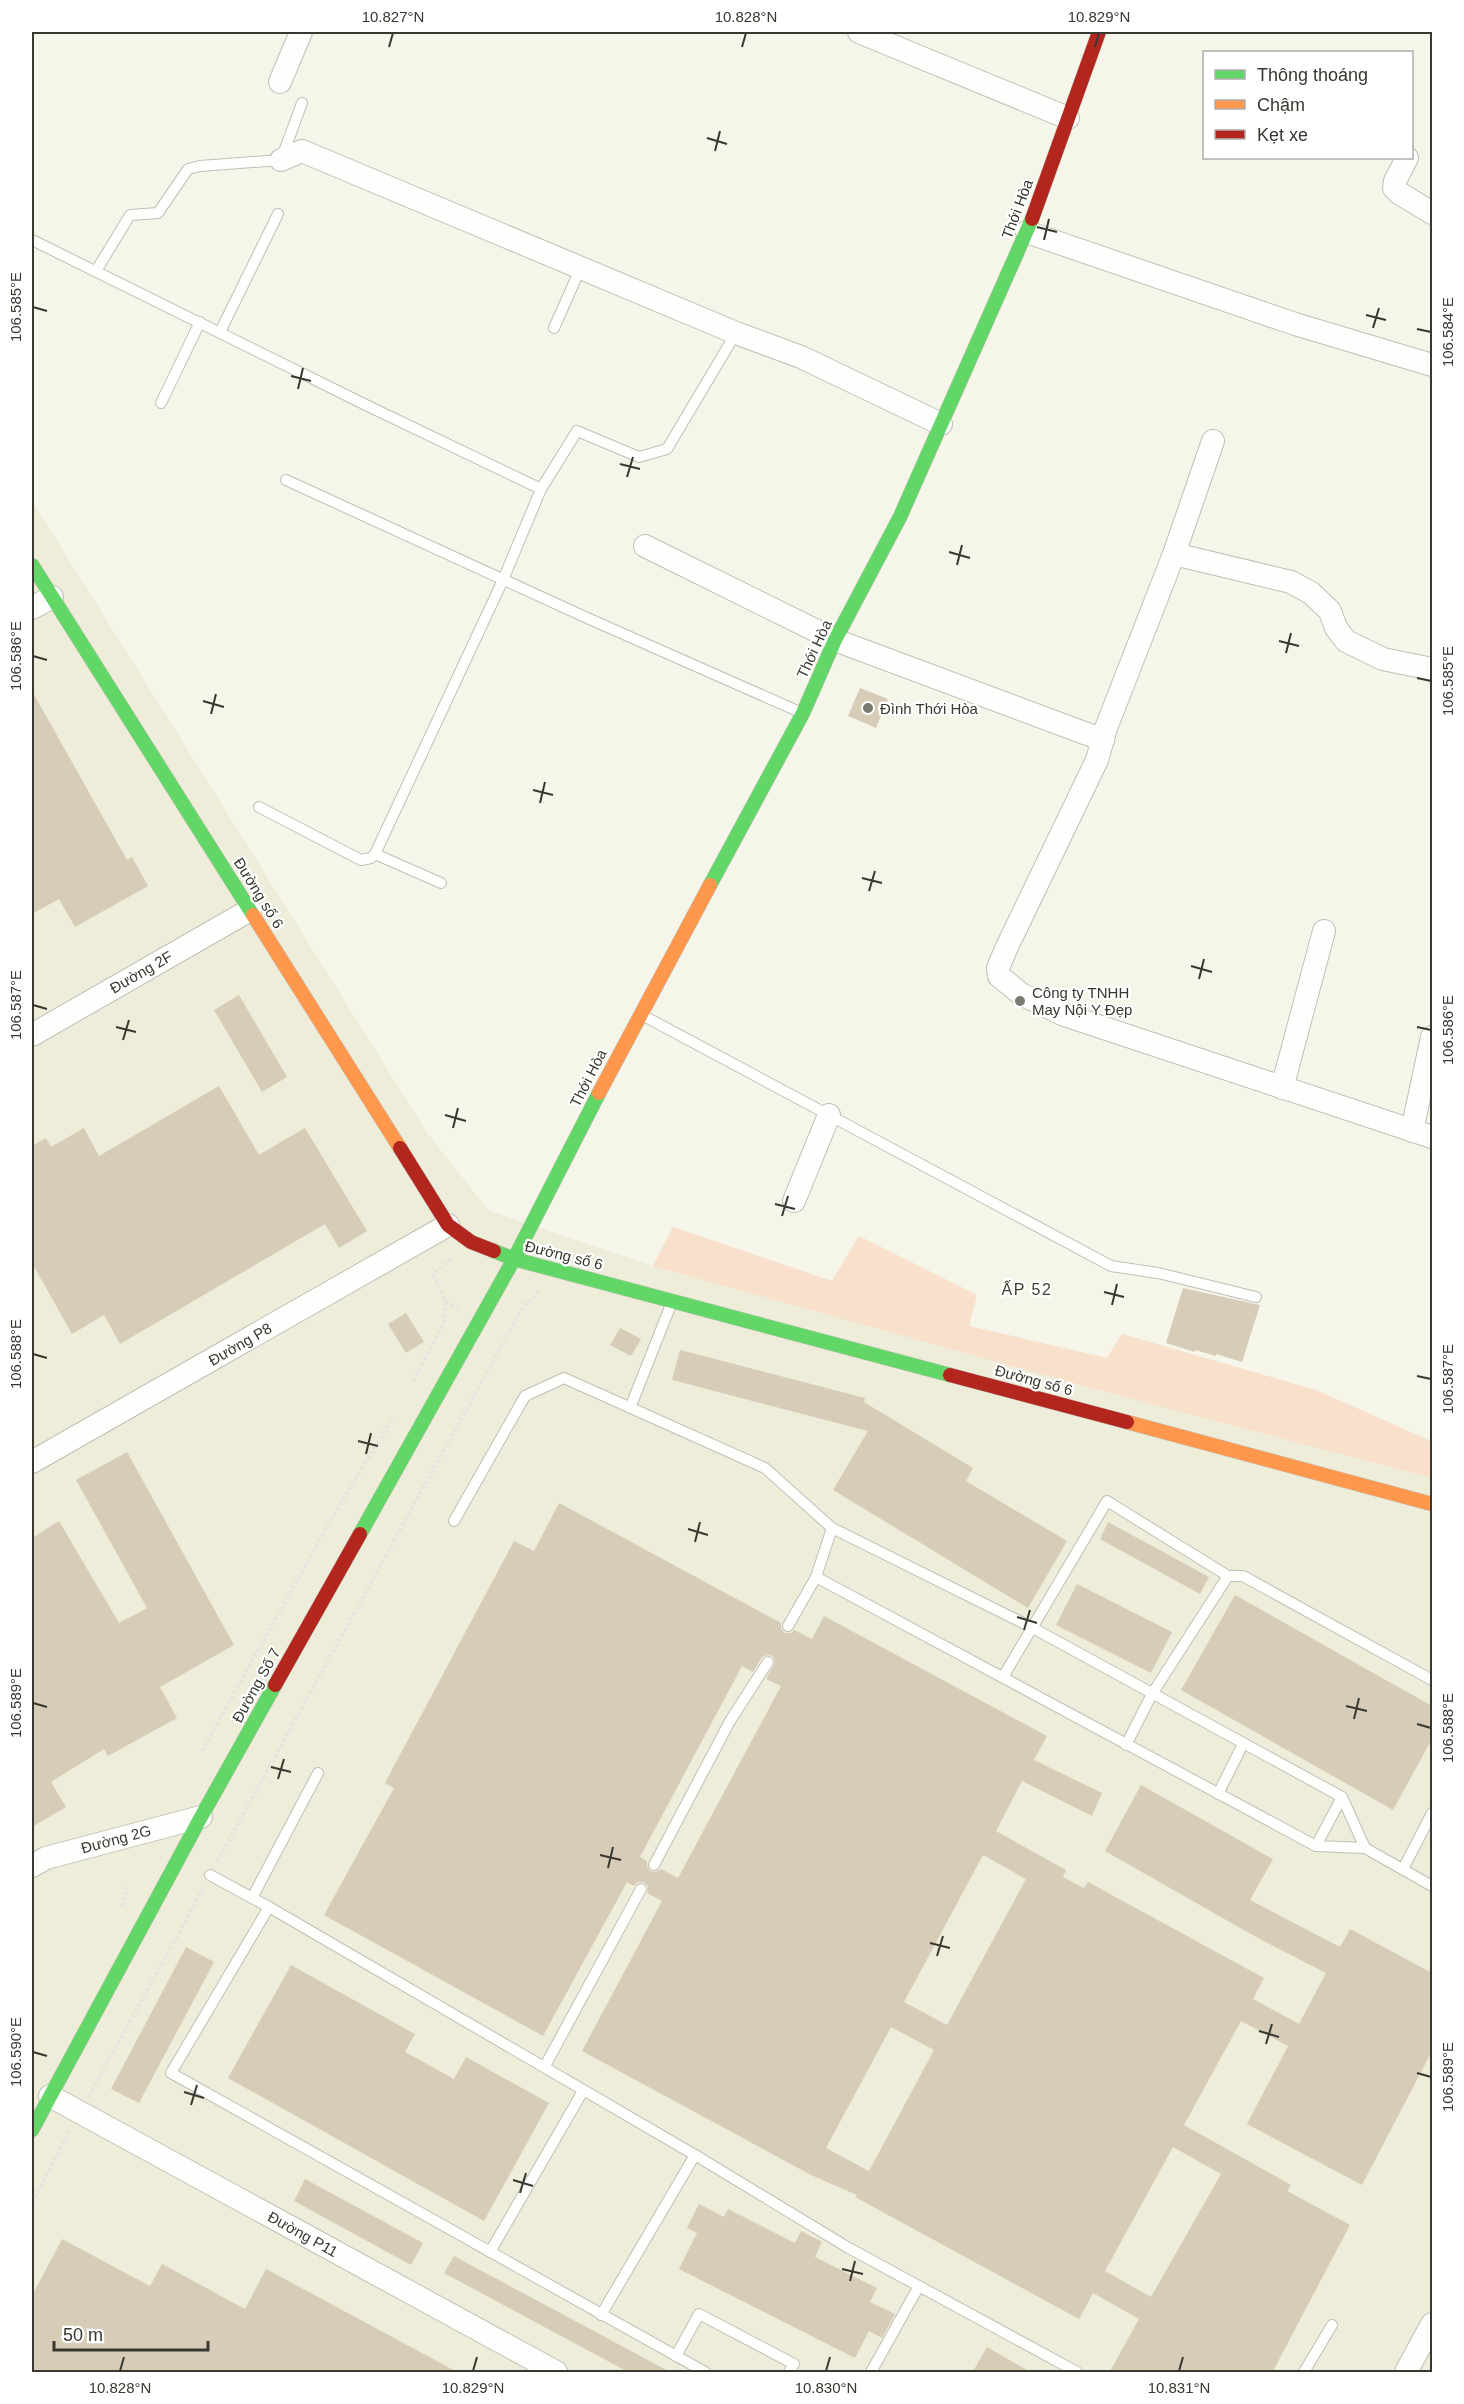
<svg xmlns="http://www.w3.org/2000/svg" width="1464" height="2404" viewBox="0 0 1464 2404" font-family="Helvetica,sans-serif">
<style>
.built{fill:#eeedda}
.green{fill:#f8e0cb}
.building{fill:#d6ccb8;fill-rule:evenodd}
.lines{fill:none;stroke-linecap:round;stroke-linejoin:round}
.lane-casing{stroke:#c0bfb7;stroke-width:12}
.street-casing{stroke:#c0bfb7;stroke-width:24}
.fast-casing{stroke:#c0bfb7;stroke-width:15}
.slow-casing{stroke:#c0bfb7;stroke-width:15}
.jam-casing{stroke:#c0bfb7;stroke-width:15}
.path{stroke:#e4e4e1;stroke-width:4;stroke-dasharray:3 3;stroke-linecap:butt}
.lane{stroke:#fefefc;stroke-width:10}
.street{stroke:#fefefc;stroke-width:22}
.fast{stroke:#63d668;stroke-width:14}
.slow{stroke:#ff974d;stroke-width:14}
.jam{stroke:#b3261e;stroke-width:14}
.ticks{fill:none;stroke:#383830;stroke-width:2}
.poi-dot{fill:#7a7a71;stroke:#fff;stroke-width:2}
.labels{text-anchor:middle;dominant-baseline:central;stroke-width:4.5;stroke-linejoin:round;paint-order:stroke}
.street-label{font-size:15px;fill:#383830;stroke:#fff}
.poi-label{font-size:15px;fill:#383830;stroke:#fff;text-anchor:start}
.neighbourhood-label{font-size:16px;letter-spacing:1.5px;fill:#434233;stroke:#fff}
.neatline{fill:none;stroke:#383830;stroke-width:2}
.ticks-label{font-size:15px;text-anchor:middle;fill:#383830}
</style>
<rect width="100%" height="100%" fill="#f6f5ea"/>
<path class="built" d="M32,501L428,1134L488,1210L653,1266L673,1227L832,1281L859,1236L977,1295L969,1326L1107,1358L1122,1334L1316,1390L1432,1441V2372H32Z"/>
<path class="green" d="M673,1227L832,1281L859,1236L977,1295L969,1326L1107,1358L1122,1334L1316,1390L1432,1442V1478L1091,1388L653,1266Z"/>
<g class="building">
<path d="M860,688L888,699L876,728L848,716Z"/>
<path d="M32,691L127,860L132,857L148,886L75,927L59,899L32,914Z"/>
<path d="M239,995L287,1077L262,1092L214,1010Z"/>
<path d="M219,1086L259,1155L305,1128L367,1231L339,1248L325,1224L120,1344L104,1315L72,1334L32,1263V1146L46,1138L51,1147L84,1128L99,1156Z"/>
<path d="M1183,1288L1260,1305L1242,1362L1216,1354V1356L1195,1350V1352L1166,1343Z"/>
<path d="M406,1313L424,1342L406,1353L388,1324Z"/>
<path d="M620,1328L641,1339L631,1356L610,1345Z"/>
<path d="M680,1350L865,1398L864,1402L973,1468L966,1481L1067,1541L1028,1608L833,1490L868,1431L672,1380Z"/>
<path d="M127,1452L234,1645L160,1687L177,1718L108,1756L104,1749L51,1782L66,1807L32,1827V1538L59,1521L119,1623L147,1608L76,1480Z"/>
<path d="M559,1503L781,1623V1629L785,1633H791L794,1630L812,1639L824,1616L1047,1736L1034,1760L1102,1793L1092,1816L1022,1781L996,1831L1066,1870L1063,1877L1084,1888L1088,1882L1264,1978L1253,1999L1299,2024L1326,1973L1256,1937L1105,1851L1141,1785L1273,1859L1250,1900L1340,1947L1350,1929L1432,1973V2051L1362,2185L1247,2124L1288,2046L1241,2021L1184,2125L1291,2185L1287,2191L1350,2225L1272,2373H1109L1139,2319L1093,2293L1079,2319L855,2197L857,2195L811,2175L582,2051L662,1901L647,1893L648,1886L644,1882H638L634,1886L627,1882L543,2036L324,1915L394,1788L385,1783L514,1541L534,1551ZM768,1655L773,1656L775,1663L766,1679L781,1686L678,1878L661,1869L655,1872L650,1871L647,1866V1861L640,1857L742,1666L753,1672L762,1657ZM983,1855L1026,1879L947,2025L904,2002ZM891,2027L934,2050L869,2171L826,2148ZM1173,2147L1221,2174L1151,2297L1105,2271Z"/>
<path d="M1108,1522L1209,1577L1200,1594L1100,1539Z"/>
<path d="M1077,1584L1172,1632L1151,1673L1056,1625Z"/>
<path d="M1235,1595L1432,1706V1739L1393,1810L1181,1690Z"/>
<path d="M186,1947L214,1962L139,2103L111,2089Z"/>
<path d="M291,1965L415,2034L405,2052L454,2079L466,2057L549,2103L484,2221L228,2078Z"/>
<path d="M305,2179L423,2243L411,2265L294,2201Z"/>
<path d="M699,2204L724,2217L728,2209L795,2243L801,2231L822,2242L815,2257L877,2288L870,2302L895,2314L882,2338L869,2331L855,2358L679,2269L697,2233L687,2228Z"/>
<path d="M62,2239L150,2286L162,2264L245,2309L266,2269L459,2373H38L32,2369V2296Z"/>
<path d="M454,2256L672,2373H630L444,2273Z"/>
<path d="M987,2347L1032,2373H972Z"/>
</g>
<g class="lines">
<defs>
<g id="lane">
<path d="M32,240L368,406L541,489L503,580L375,854L371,858L361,860L259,807"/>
<path d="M96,271L130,215L158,213L188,169L200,166L281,160L302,103"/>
<path d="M554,328L581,267"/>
<path d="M220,332L278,214"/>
<path d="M161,403L200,322"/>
<path d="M286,480L585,617L800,712"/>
<path d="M541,489L577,431L639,457L667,449L736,333"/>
<path d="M375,854L441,883"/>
<path d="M642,1015L1111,1266L1158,1273L1256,1297"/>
<path d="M630,1408L672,1302"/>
<path d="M454,1521L525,1396L564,1378L765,1468L832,1528L1031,1627L1342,1797L1365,1848"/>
<path d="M816,1577L1316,1846L1365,1848L1432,1886"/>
<path d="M788,1626L816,1577L832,1528"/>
<path d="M1003,1677L1107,1501L1228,1576"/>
<path d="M1126,1745L1152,1694L1228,1576H1243L1432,1680"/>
<path d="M1218,1794L1243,1744"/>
<path d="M1316,1846L1342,1797"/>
<path d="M654,1865L730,1721L768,1662"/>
<path d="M1403,1869L1432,1813"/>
<path d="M210,1875L269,1907L171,2073L705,2372"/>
<path d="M252,1898L318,1773"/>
<path d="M269,1907L695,2155L601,2315"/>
<path d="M545,2066L641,1889"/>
<path d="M695,2155L847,2247L1077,2372"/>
<path d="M490,2252L583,2091"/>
<path d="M676,2356L699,2314L794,2364L789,2372"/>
<path d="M871,2372L919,2286"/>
<path d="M1304,2372L1332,2325"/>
</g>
<g id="street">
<path d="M859,32L1068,118"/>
<path d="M280,82L301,32"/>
<path d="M1407,158L1395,181L1394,188L1399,193L1432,213"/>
<path d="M281,160L302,151L736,333L801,357L941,424"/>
<path d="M1027,232L1295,324L1432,365"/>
<path d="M1213,441L1174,554L1106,728L1097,760L1006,949L998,968L999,976L1021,994L1062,1014L1432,1137"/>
<path d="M645,546L835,640L1103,740"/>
<path d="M1174,554L1291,582L1311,593L1330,611L1336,628L1346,641L1383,659L1432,669"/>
<path d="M32,608L52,597"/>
<path d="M32,1035L250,910"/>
<path d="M1282,1088L1324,931"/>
<path d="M1412,1131L1432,1037"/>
<path d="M794,1201L829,1115"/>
<path d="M32,1462L448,1225"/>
<path d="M32,1866L46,1858L201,1817"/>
<path d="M50,2096L556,2372"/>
<path d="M1406,2372L1432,2324"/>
</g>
<g id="fast">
<path d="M32,565L253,915"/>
<path d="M710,885L803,713L835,640L900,517L1032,219"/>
<path d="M494,1251L514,1259L950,1375"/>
<path d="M360,1534L514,1259L599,1093"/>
<path d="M32,2130L201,1817L275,1685"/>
</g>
<g id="slow">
<path d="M253,915L400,1148"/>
<path d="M599,1093L710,885"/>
<path d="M1127,1422L1432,1504"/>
</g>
<g id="jam">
<path d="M1032,219L1099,32"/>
<path d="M400,1148L448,1225L471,1242L494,1251"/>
<path d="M950,1375L1127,1422"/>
<path d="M275,1685L360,1534"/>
</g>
</defs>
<use href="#lane" class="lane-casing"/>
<use href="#street" class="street-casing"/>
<use href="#fast" class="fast-casing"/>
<use href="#slow" class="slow-casing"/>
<use href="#jam" class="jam-casing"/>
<g class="path">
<path d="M446,1302L459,1310"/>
<path d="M413,1381L444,1323L446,1302L433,1274L452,1258"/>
<path d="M202,1751L329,1523L393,1417"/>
<path d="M217,1862L524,1305L537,1296L539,1289"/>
<path d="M122,1906L127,1887"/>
<path d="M89,2096L204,1887"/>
<path d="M32,2203L71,2129"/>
</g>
<use href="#lane" class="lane"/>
<use href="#street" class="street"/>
<use href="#fast" class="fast"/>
<use href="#slow" class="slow"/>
<use href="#jam" class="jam"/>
</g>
<path class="ticks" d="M389,47L393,33M742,47L746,33M1095,47L1099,33M707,138L727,144M715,151L720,131M1037,227L1057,232M1044,240L1049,219M33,307L47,311M1366,315L1386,320M1373,328L1379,308M1417,329L1431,332M291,376L311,381M298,389L303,368M620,464L640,469M627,477L633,457M949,552L970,558M957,565L962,545M1279,641L1299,646M1286,653L1291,633M33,656L47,660M1417,678L1431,681M203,701L224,707M211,714L216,694M533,790L553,795M540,803L545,782M862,878L882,883M869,891L875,871M1191,966L1212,972M1199,979L1204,959M33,1005L47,1009M116,1027L136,1032M1417,1027L1431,1030M123,1040L129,1020M445,1115L466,1121M453,1128L458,1108M775,1204L795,1209M782,1216L788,1196M1104,1292L1124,1297M1112,1305L1117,1284M33,1354L47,1358M1417,1376L1431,1379M358,1441L378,1446M366,1454L371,1433M688,1529L708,1535M695,1542L700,1522M1017,1617L1037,1623M1024,1630L1030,1610M33,1703L47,1707M1346,1706L1367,1711M1354,1719L1359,1698M1417,1724L1431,1728M271,1767L291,1772M278,1779L284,1759M600,1855L621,1860M608,1868L613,1847M930,1943L950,1948M937,1956L943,1936M1259,2031L1279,2037M1266,2044L1272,2024M33,2052L47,2056M1417,2073L1431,2077M184,2092L204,2098M191,2105L197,2085M513,2180L533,2186M520,2193L526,2173M842,2269L863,2274M850,2281L855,2261M120,2371L124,2357M473,2371L477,2357M826,2371L830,2357M1179,2371L1183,2357"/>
<g class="poi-dot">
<circle cx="868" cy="708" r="6"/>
<circle cx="1020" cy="1001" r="6"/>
</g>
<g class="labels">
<g class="street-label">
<text transform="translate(1017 209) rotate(-69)">Thới Hòa</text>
<text transform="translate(814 649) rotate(-65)">Thới Hòa</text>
<text transform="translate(259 893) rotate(58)">Đường số 6</text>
<text transform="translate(141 972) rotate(-30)">Đường 2F</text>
<text transform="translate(588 1078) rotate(-63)">Thới Hòa</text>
<text transform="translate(564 1255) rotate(14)">Đường số 6</text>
<text transform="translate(240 1344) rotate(-30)">Đường P8</text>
<text transform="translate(1034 1380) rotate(15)">Đường số 6</text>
<text transform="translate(256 1685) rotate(-61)">Đường Số 7</text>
<text transform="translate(116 1839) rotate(-15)">Đường 2G</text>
<text transform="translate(303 2234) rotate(29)">Đường P11</text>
</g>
<g class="poi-label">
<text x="880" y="708">Đình Thới Hòa</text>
<text x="1032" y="992">Công ty TNHH<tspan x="1032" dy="17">May Nội Y Đẹp</tspan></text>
</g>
<g class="neighbourhood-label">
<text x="1027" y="1289">ẤP 52</text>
</g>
</g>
<rect width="1464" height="2404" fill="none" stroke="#ffffff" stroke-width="66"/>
<rect x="1203" y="51" width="210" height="108" fill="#ffffff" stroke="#afafac" stroke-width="1.5"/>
<rect x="1215" y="70" width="30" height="9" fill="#63d668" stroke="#afafac" stroke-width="1.5"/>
<text x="1257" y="81" font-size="18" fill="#383830">Thông thoáng</text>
<rect x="1215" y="100" width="30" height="9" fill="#ff974d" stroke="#afafac" stroke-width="1.5"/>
<text x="1257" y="111" font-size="18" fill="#383830">Chậm</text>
<rect x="1215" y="130" width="30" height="9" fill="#b3261e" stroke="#afafac" stroke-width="1.5"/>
<text x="1257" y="141" font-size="18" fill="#383830">Kẹt xe</text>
<path d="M54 2341v9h154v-9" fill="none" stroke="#383830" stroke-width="3"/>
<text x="63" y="2341" font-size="18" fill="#383830" stroke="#ffffff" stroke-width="4.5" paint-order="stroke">50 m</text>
<rect x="33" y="33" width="1398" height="2338" class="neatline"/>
<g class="ticks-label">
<text x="393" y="22">10.827°N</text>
<text x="746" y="22">10.828°N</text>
<text x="1099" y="22">10.829°N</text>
<text transform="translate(16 307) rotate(-90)" y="5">106.585°E</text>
<text transform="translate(1448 332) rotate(-90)" y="5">106.584°E</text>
<text transform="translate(16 656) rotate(-90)" y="5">106.586°E</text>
<text transform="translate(1448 681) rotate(-90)" y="5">106.585°E</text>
<text transform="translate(16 1005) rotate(-90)" y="5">106.587°E</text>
<text transform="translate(1448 1030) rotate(-90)" y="5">106.586°E</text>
<text transform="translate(16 1354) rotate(-90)" y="5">106.588°E</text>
<text transform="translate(1448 1379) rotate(-90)" y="5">106.587°E</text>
<text transform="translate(16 1703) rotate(-90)" y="5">106.589°E</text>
<text transform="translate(1448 1728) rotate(-90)" y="5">106.588°E</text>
<text transform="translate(16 2052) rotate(-90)" y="5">106.590°E</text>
<text transform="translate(1448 2077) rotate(-90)" y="5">106.589°E</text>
<text x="120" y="2393">10.828°N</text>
<text x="473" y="2393">10.829°N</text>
<text x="826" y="2393">10.830°N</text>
<text x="1179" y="2393">10.831°N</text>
</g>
</svg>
